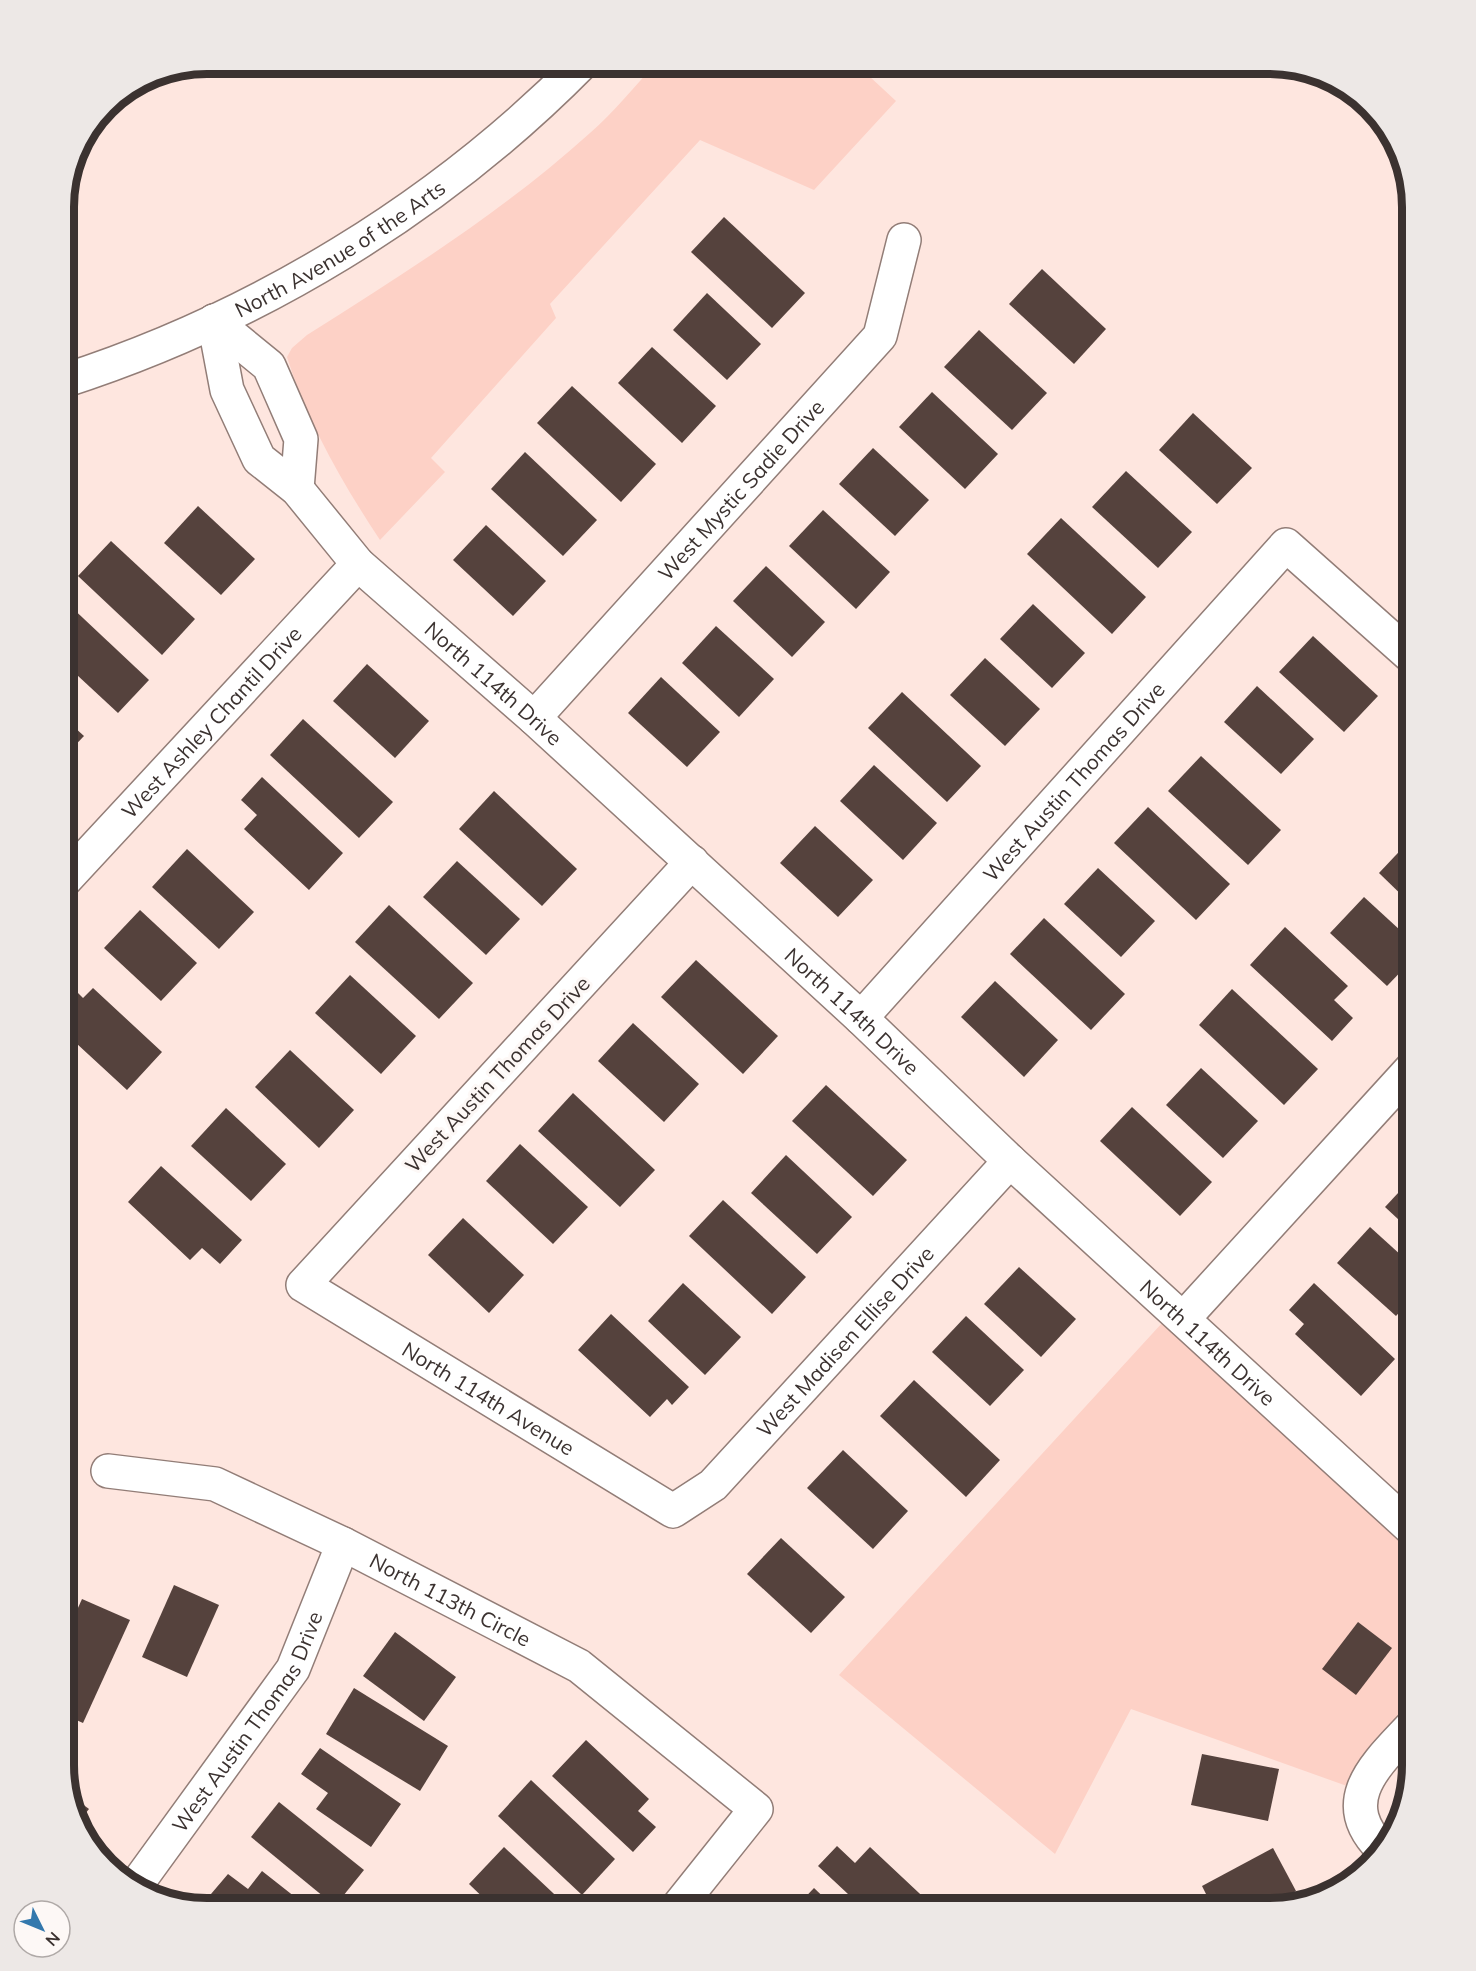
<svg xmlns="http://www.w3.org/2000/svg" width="1476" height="1971" viewBox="0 0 1476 1971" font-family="Mulish,sans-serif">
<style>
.green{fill:#fdd1c6}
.building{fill:#55423d}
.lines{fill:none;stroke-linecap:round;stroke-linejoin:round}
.minor-casing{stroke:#927d77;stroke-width:36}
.tertiary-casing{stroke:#927d77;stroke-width:36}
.minor{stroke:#fff;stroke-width:33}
.tertiary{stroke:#fff;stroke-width:33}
.labels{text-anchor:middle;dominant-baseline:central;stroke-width:6;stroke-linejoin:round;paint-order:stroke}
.street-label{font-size:21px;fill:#3b3230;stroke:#fdf8f6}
.rim{fill:none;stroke:#3b3230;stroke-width:8}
</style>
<rect width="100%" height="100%" fill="#fee6df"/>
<g class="green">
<path d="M656,63H855L896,101L814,190L700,140L550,304L556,318L431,458L445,472L380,540C343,484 307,422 287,357L292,348L307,335C408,271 501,213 590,133C614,112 635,86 656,63Z"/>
<path d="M1174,1310L1413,1530V1725L1361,1791L1131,1709L1055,1854L839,1675Z"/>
</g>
<g class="building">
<path d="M724,217L805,293L772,328L691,252Z"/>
<path d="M1042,269L1106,329L1074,364L1009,304Z"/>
<path d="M707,293L761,344L727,380L673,330Z"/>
<path d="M979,330L1047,393L1012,430L944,367Z"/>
<path d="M652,347L716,406L682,443L618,383Z"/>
<path d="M572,386L656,464L621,502L537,423Z"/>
<path d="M932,392L998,454L965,489L899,427Z"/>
<path d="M1193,413L1252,468L1217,504L1159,450Z"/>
<path d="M873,448L929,500L895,536L839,484Z"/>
<path d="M525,452L597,520L563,556L491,489Z"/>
<path d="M1126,471L1192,532L1158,568L1092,507Z"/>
<path d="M198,506L255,559L221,595L164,543Z"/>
<path d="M823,510L890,572L856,609L789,546Z"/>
<path d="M1061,518L1146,597L1112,634L1027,554Z"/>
<path d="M486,525L546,581L513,616L453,560Z"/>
<path d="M111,541L195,619L162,655L78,576Z"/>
<path d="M766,566L825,622L792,657L733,601Z"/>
<path d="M67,603L149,680L118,713L63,662V607Z"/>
<path d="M1033,604L1085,653L1052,688L1000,639Z"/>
<path d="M716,626L774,679L739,717L682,663Z"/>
<path d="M1313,636L1378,696L1344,732L1279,672Z"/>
<path d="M985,658L1040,709L1005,746L950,695Z"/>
<path d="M367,664L429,721L395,758L333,701Z"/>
<path d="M661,677L720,732L687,767L628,713Z"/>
<path d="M1257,686L1314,739L1281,774L1224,722Z"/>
<path d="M902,692L981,766L947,802L868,728Z"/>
<path d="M63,717L84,736L63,758Z"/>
<path d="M303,719L393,802L359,838L270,755Z"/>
<path d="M1201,756L1281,830L1248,865L1168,791Z"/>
<path d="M874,765L937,823L903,860L840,801Z"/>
<path d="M262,777L343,853L309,890L244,829L257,815L241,800Z"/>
<path d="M494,791L577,869L542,906L459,829Z"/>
<path d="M1148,807L1230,884L1196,920L1114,843Z"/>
<path d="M815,826L873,880L838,917L780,863Z"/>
<path d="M1412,838L1413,839V906L1379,873Z"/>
<path d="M187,849L254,912L219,949L152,887Z"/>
<path d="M457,861L520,919L486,955L423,897Z"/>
<path d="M1098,868L1155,921L1121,957L1064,904Z"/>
<path d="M1364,897L1413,942V959L1387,986L1330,933Z"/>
<path d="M389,905L473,983L439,1019L355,942Z"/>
<path d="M140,910L197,963L161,1001L104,948Z"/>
<path d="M1044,918L1125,994L1091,1030L1010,954Z"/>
<path d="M1285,927L1348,986L1334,1000L1353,1018L1332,1041L1250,965Z"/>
<path d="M696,960L778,1036L743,1074L661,997Z"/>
<path d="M350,975L416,1036L381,1074L315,1013Z"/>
<path d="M65,980L83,998L93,988L162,1052L127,1090L63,1031Z"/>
<path d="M995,981L1058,1040L1024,1077L961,1017Z"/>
<path d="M1232,989L1318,1069L1284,1105L1199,1025Z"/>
<path d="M633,1023L699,1084L664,1122L598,1061Z"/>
<path d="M290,1050L354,1110L319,1148L255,1087Z"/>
<path d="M1201,1068L1258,1121L1223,1158L1166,1105Z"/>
<path d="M826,1085L907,1160L873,1196L792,1121Z"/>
<path d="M63,1089L74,1099L63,1110Z"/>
<path d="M573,1093L655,1170L620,1207L538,1131Z"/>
<path d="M1132,1107L1212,1182L1180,1216L1100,1141Z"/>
<path d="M226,1108L286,1164L251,1201L191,1146Z"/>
<path d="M520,1144L588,1207L553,1244L486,1181Z"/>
<path d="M786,1155L852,1217L817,1254L751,1193Z"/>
<path d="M161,1166L242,1240L220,1264L202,1248L190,1260L128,1202Z"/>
<path d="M1413,1177V1233L1385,1207Z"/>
<path d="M723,1200L806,1277L772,1314L689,1236Z"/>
<path d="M463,1218L524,1275L489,1313L428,1255Z"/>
<path d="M1370,1227L1413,1266V1297L1396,1316L1337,1263Z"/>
<path d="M1019,1267L1076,1319L1041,1357L984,1304Z"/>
<path d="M683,1283L741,1337L705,1375L648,1321Z"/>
<path d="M1314,1283L1395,1359L1361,1396L1295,1334L1304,1324L1289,1310Z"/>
<path d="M611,1314L689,1387L672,1405L667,1399L650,1417L578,1350Z"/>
<path d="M966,1316L1024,1370L990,1406L932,1352Z"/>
<path d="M914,1380L1000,1460L966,1497L880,1416Z"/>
<path d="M843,1450L908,1511L873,1549L807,1488Z"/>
<path d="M781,1538L845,1597L811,1633L747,1574Z"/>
<path d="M174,1585L219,1605L187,1677L142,1657Z"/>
<path d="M82,1599L130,1620L83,1723L63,1714V1641Z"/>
<path d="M1358,1622L1392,1648L1356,1695L1322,1669Z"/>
<path d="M395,1632L456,1677L424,1721L363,1676Z"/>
<path d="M354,1688L448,1746L420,1791L326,1734Z"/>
<path d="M586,1740L649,1799L638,1811L656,1827L633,1852L552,1776Z"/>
<path d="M320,1748L401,1804L371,1847L316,1809L328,1793L301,1774Z"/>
<path d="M1202,1754L1279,1769L1268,1821L1191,1805Z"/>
<path d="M531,1780L615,1859L582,1895L498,1816Z"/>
<path d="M73,1797L89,1809L80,1820Z"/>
<path d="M279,1802L364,1870L335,1906L251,1837Z"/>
<path d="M837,1846L855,1863L870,1847L935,1908H863L818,1866Z"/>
<path d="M504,1847L569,1908H494L469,1884Z"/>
<path d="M1273,1848L1296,1891L1265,1908H1213L1202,1886Z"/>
<path d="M262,1871L309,1908H228L211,1894L228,1874L248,1889Z"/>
<path d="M814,1888L835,1908H795Z"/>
<path d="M451,1894L467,1908H438Z"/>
</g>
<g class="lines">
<defs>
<g id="minor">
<path id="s1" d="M214,321L227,390L259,459L297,489L358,564L534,718L861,1018L1010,1161L1413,1530"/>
<path d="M214,321L269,366L301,439L297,489"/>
<path id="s2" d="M534,718L880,336L904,240"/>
<path id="s3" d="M692,862L303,1285L673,1511L713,1485L1010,1161"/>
<path id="s4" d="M63,882L358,564"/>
<path id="s5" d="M861,1018L1286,545L1413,658"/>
<path d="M1183,1319L1413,1067"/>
<path id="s6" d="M108,1471L215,1484L343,1544L579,1666L756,1809L677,1908"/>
<path d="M1382,1849C1333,1800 1378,1763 1413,1725"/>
<path id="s7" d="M134,1888L293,1669L343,1544"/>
</g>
<g id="tertiary">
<path id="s8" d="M63,381C256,319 439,208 582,63"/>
</g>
</defs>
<use href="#minor" class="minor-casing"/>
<use href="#tertiary" class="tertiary-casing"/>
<use href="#minor" class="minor"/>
<use href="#tertiary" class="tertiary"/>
</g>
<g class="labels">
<g class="street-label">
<text stroke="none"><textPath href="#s8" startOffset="308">North Avenue of the Arts</textPath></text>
<text stroke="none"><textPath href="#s2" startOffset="308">West Mystic Sadie Drive</textPath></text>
<text stroke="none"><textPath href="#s1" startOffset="472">North 114th Drive</textPath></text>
<text stroke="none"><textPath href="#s4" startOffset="218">West Ashley Chantil Drive</textPath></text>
<text stroke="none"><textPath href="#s5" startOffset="318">West Austin Thomas Drive</textPath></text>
<text stroke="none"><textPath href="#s1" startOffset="958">North 114th Drive</textPath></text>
<text transform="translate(497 1074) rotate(-47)">West Austin Thomas Drive</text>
<text stroke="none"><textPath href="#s3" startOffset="1251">West Madisen Ellise Drive</textPath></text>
<text stroke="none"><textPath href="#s1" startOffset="1444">North 114th Drive</textPath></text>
<text stroke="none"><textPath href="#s3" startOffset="792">North 114th Avenue</textPath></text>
<text stroke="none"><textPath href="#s6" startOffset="370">North 113th Circle</textPath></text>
<text stroke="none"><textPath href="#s7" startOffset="202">West Austin Thomas Drive</textPath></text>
</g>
</g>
<path d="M0 0H1476V1971H0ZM207 74H1269A133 133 0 0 1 1402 207V1765A133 133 0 0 1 1269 1898H207A133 133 0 0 1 74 1765V207A133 133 0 0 1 207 74Z" fill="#ede8e6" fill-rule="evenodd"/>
<path class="rim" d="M207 74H1269A133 133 0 0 1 1402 207V1765A133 133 0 0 1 1269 1898H207A133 133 0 0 1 74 1765V207A133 133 0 0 1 207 74Z"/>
<g transform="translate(42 1929) rotate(133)"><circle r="28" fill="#fdf8f6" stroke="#afa9a7" stroke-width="1.5"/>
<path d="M0-4.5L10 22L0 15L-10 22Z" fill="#3378ad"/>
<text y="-9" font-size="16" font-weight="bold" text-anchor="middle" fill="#3b3230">N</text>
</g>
</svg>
